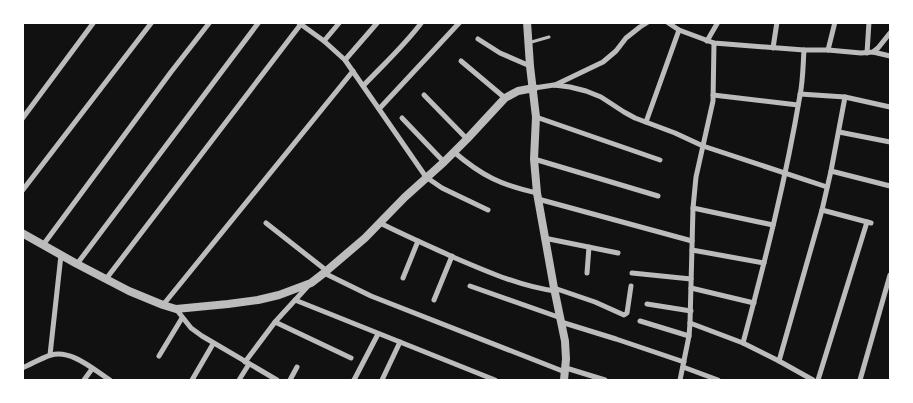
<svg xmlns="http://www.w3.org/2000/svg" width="913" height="403" viewBox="0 0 913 403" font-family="Helvetica,sans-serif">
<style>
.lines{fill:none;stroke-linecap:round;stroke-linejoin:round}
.service{stroke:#bcbcbc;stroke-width:3}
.minor{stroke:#bcbcbc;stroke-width:5}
.tertiary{stroke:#bcbcbc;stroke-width:8}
</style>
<rect width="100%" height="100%" fill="#111"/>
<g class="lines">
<path class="service" d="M528,43L549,37"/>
<g class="minor">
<path d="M667,22L679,30L714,43L804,50H828L861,53L873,52L878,48L890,33"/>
<path d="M299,23L324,41L345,60L426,177L442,188L488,210"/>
<path d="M478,39L500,53L530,66"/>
<path d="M324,41L340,22"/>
<path d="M707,41L718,22"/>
<path d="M773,48L777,22"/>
<path d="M828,50L835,22"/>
<path d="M873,52L890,56"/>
<path d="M867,53L869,22"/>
<path d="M345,60L378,22"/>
<path d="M461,61L505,98"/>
<path d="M555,85L603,62L616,51L626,38L640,27L648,22"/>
<path d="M363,86C383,65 404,46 422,22"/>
<path d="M534,88L554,85L570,87L586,91L601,97L624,112L635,118L675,133L703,146L827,187"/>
<path d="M800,94L845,97L890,107"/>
<path d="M424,95L467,139"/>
<path d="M713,95L798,105"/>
<path d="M379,109L460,22"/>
<path d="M536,117L660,160"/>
<path d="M402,118L444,162"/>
<path d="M22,119L94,22"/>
<path d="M646,122L679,30"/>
<path d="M839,132L890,142"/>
<path d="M454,152C482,176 501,185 537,193"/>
<path d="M534,159L658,196"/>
<path d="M831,171L890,186"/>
<path d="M22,191L152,22"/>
<path d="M538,199L692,241"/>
<path d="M693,208L773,225"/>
<path d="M822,210L871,223"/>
<path d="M266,223L327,271"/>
<path d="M380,223C404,235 429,246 453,257C486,271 519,286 555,291"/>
<path d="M544,238L618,253"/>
<path d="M43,245L171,72L210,22"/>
<path d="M692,250L764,263"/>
<path d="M77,264L259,22"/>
<path d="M324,273L371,296L565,372"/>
<path d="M587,273L589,247"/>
<path d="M632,273L691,279"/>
<path d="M403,278L418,241"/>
<path d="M106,279L301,24"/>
<path d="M470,286L561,318"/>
<path d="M554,288L595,302L624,315L627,313L631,286"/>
<path d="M691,288L754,303"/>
<path d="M295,300L495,380"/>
<path d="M434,300L452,256"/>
<path d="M647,304L691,311"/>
<path d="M163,305L353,71"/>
<path d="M176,309L191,328L202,336L277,380"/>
<path d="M640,321L689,336"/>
<path d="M275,322L351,358"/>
<path d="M561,322L616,339L684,362"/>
<path d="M690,323L743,343L779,361L813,380"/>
<path d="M743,343C765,261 786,179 800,95C803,81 803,65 804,50"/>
<path d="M50,355L61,255"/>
<path d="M159,356L182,318"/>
<path d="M779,361L822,210L831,171L845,97"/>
<path d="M245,362L275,322L308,286"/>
<path d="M683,367L718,380"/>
<path d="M22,368C32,364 41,358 51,355C71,349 94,370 110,380"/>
<path d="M566,368L605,380"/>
<path d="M84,380L92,369"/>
<path d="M192,380L213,344"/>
<path d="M239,380L249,364"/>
<path d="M290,380L297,367"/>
<path d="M354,380L378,334"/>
<path d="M382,380L400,342"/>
<path d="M680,380L689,336L690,323L693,208L696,177L713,101L714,43"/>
<path d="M818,380L867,222"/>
<path d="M860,380L890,275"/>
</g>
<g class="tertiary">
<path d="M527,22L530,66L536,117L534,159L537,193L554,288L565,341L566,359L564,380"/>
<path d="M22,233L77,264L129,291L163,305L176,309L228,304L258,300L279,295L311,283L324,273L365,238L405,197L444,162L467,139L505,98L518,91L534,88"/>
</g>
</g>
<rect width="913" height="403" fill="none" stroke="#ffffff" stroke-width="48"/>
</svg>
